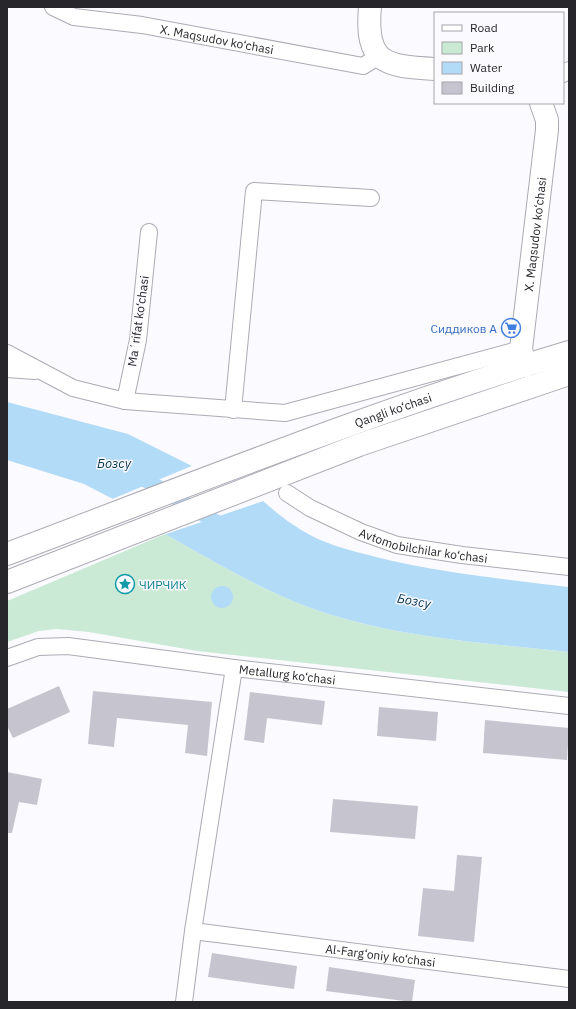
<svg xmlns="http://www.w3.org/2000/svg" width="576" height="1009" viewBox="0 0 576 1009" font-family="'IBM Plex Sans',sans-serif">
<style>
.green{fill:#caead5}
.water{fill:#b2dbf8}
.pier{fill:#fbfaff}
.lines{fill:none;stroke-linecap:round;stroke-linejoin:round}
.canal{stroke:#b2dbf8;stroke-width:15}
.building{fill:#c6c5cf}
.street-casing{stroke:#acabb5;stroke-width:18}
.secondary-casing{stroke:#acabb5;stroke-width:24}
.primary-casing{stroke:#acabb5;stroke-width:24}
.street{stroke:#fff;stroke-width:16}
.secondary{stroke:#fff;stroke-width:22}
.primary{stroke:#fff;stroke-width:22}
.labels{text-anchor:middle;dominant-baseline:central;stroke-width:3;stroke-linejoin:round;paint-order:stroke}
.street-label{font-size:12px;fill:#27262a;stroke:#fbfaff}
.shop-label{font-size:12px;fill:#366cbe;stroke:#fbfaff;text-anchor:end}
.culture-label{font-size:12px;fill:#0d838f;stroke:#fbfaff;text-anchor:start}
.water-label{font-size:13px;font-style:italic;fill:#00344f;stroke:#fbfaff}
</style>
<rect width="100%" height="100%" fill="#fbfaff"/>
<path class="green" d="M165,534C222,566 279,601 342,618C416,639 493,644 569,652V692L197,651L89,632L56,629L39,631L7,642V601Z"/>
<g class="water">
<path d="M7,402L128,434L192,466L113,499L84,484L7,460Z"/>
<path d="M263,501C280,516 297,529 318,539C336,547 357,552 376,557C440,573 504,579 569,587V652C493,644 416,639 342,618C279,601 222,566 165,534Z"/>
<circle cx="222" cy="597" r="11"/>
</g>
<g class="pier">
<path d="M192,466L194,467L113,501L110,500Z"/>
<path d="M261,500L263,501L163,535L165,532Z"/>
</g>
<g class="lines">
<path class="canal" d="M134,473L228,529"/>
</g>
<g class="building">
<path d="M59,686L70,712L13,738L7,726V709Z"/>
<path d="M93,691L212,702L207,756L185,753L188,725L117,718L114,747L88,744Z"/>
<path d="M250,692L325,701L322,725L267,718L264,743L244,740Z"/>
<path d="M379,707L438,712L436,741L377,736Z"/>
<path d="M485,720L569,728L567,760L483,753Z"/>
<path d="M7,772L42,779L37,805L19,802L12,833H7Z"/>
<path d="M333,799L418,806L415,839L330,832Z"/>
<path d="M457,855L482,857L474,942L418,936L423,888L454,891Z"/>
<path d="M212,953L297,966L294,989L208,977Z"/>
<path d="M329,967L415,980L412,1002L326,991Z"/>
</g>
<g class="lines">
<defs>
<g id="street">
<path id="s1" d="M53,7L74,17L142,25L363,66L379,56"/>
<path d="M563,74L569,70"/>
<path d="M7,353L73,388L125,401L285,413L521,349"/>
<path d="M7,369L35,371"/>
<path d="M125,401L138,340L149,232"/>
<path d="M233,410L254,191L371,198"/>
<path id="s2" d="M287,493L310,508L361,532L397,545L462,555L569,567"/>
<path id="s3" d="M7,658L38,647L68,646L234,668L569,706"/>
<path id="s4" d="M193,931L569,979"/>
<path d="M184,1002L193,931L234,668"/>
</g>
<g id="secondary">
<path d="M370,7C365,64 385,66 435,69"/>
<path id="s5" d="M525,366L521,349L547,130V120L541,103"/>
</g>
<g id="primary">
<path id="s6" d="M7,554C193,484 378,409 569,352"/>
<path d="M7,582L359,445L569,374"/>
</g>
</defs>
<use href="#street" class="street-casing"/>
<use href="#secondary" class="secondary-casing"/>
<use href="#primary" class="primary-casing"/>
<use href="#street" class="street"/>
<use href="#secondary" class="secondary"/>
<use href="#primary" class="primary"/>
</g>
<defs>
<symbol id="supermarket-ring" viewBox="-11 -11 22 22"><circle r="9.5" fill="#fbfaff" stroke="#3f7fe0" stroke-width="1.5"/><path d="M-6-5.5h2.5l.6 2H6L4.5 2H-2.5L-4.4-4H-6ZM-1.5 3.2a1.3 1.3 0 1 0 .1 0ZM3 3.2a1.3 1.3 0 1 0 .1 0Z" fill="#3f7fe0"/></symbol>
<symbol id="sight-ring" viewBox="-11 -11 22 22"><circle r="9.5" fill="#fbfaff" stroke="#0f9aa8" stroke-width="1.5"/><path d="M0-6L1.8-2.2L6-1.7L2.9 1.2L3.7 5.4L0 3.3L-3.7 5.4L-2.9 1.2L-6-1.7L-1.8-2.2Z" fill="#0f9aa8"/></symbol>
</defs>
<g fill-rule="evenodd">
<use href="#supermarket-ring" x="500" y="317" width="22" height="22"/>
<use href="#sight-ring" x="114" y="573" width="22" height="22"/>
</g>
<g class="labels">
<g class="street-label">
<text stroke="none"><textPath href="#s1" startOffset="168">X. Maqsudov ko‘chasi</textPath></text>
<text stroke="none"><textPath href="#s5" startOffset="133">X. Maqsudov ko‘chasi</textPath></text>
<text transform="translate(138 321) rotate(-82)">Maʼrifat ko‘chasi</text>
<text stroke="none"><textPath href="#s6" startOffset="412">Qangli ko‘chasi</textPath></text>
<text stroke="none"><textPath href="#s2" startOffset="148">Avtomobilchilar ko‘chasi</textPath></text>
<text stroke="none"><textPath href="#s3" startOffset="284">Metallurg ko‘chasi</textPath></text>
<text stroke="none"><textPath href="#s4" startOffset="189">Al-Farg‘oniy ko‘chasi</textPath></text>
</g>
<g class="shop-label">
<text x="497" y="328">Сиддиков А</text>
</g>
<g class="culture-label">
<text x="139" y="584">ЧИРЧИК</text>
</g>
<g class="water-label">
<text x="114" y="463">Бозсу</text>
<text transform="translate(414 601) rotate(10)">Бозсу</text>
</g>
</g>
<rect width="576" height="1009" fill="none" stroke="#27262a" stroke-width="16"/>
<rect x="434" y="12" width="130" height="92" fill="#fbfaff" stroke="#a6a5aa"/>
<rect x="442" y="25" width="20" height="6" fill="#ffffff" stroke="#a6a5aa"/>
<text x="470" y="32" font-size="12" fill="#27262a">Road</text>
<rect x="442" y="42" width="20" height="12" fill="#caead5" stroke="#a6a5aa"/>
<text x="470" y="52" font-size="12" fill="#27262a">Park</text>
<rect x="442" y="62" width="20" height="12" fill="#b2dbf8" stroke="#a6a5aa"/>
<text x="470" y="72" font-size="12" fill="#27262a">Water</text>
<rect x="442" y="82" width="20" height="12" fill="#c6c5cf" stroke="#a6a5aa"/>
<text x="470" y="92" font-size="12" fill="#27262a">Building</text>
</svg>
